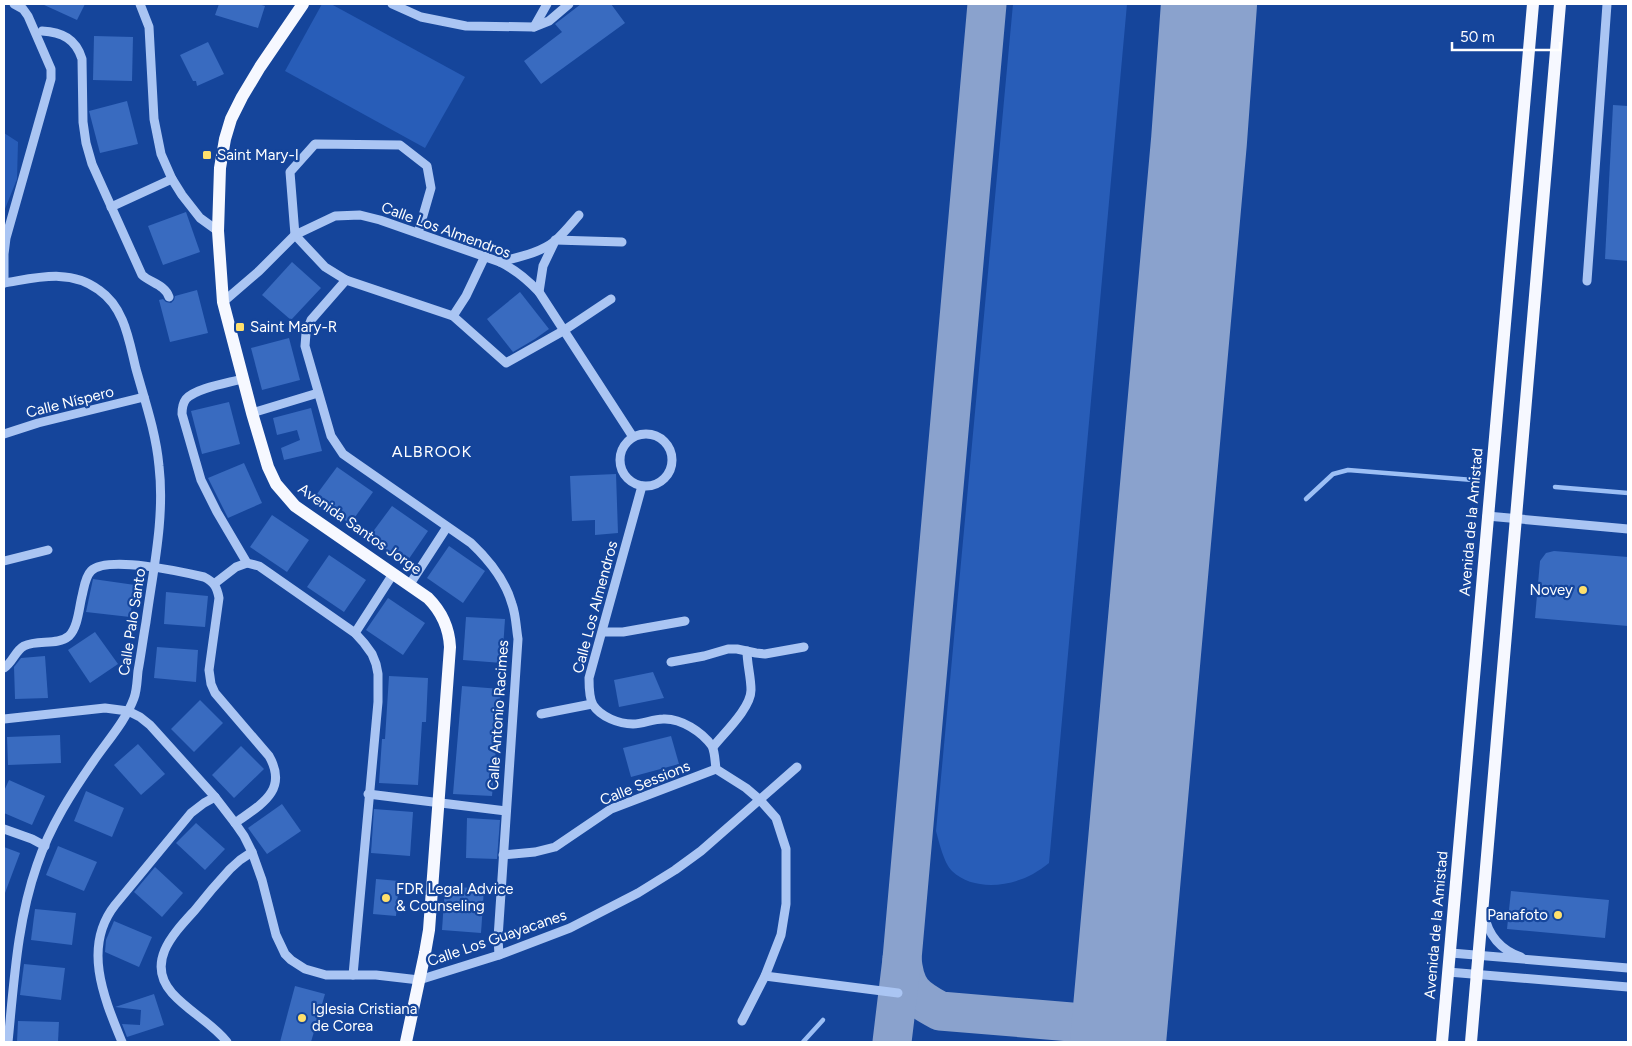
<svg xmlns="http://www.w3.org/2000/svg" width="1632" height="1046" viewBox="0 0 1632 1046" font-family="Figtree,sans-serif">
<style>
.green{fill:#285db8}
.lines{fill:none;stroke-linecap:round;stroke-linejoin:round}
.stream{stroke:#9cbff5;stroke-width:4.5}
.taxiway{stroke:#8aa2cd;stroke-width:39}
.runway{stroke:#8aa2cd;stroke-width:96}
.building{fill:#396bc0}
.minor{stroke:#aac5f3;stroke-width:9}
.major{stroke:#f6f8ff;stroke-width:12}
.poi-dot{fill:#ffe06c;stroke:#15459b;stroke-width:2}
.labels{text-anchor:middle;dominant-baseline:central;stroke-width:4.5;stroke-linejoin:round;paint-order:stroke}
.poi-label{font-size:15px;fill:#fff;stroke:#15459b;text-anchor:start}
.street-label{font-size:15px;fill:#fff;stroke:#15459b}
.neighbourhood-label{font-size:16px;letter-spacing:1px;fill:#fff;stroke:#15459b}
</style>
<rect width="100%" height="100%" fill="#15459b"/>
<g class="green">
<path d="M322,4H331L465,77L425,148L285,71Z"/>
<path d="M1013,4H1127L1049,863C1044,867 1038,871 1033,874C1009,887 973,891 952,871C944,863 939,842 936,831Z"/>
<path d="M4,133L18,142L17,179L5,209L4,210Z"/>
</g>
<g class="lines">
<g class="stream">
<path d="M1555,487L1628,493"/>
<path d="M1306,499L1333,474L1348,470L1473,480"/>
<path d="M803,1042L823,1020"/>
</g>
<g class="taxiway">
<path d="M902,959C905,990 914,997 940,1011L1119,1026"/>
<path d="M892,1042L902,959L987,4"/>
</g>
<path class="runway" d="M1118,1042L1199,141L1209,4"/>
</g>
<g class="building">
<path d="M42,4H85L77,20Z"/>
<path d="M219,4H258L265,6L258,28L215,15Z"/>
<path d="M581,4H611L625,23L541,84L524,61L562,32L555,24Z"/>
<path d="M94,36L133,37L132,81L93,80Z"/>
<path d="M208,42L224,74L197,86L196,81H193L180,55Z"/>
<path d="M127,101L138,144L100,153L89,111Z"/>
<path d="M1613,105L1628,106V261L1605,259Z"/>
<path d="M186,212L200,252L163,265L148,226Z"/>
<path d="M292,262L321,288L291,320L262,295Z"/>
<path d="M197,290L208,333L170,342L159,300L163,299L166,302L171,303L174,300L175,296Z"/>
<path d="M520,292L549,329L535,339L513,352L487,319Z"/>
<path d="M289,338L300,380L262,390L251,348Z"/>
<path d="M229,402L240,444L202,454L191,411Z"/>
<path d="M311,408L322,451L284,460L281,448L300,440L297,430L277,435L273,418Z"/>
<path d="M244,463L262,503L228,518L208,478Z"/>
<path d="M337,467L373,492L350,524L314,498Z"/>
<path d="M616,474L618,533L595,535V520L572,521L570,476Z"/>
<path d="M392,506L428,531L406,563L369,537Z"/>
<path d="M272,515L309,540L287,572L250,547Z"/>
<path d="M449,546L485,571L463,603L427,578Z"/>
<path d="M1554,551L1628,557V626L1535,618L1540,561L1546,553Z"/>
<path d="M329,555L366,580L344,612L307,587Z"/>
<path d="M93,579L135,585L130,617L86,612Z"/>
<path d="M166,592L208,596L205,627L164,624Z"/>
<path d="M388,598L425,623L403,655L366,630Z"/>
<path d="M466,617L505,619L502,663L463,660Z"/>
<path d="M95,632L118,664L90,683L68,650Z"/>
<path d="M157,647L198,650L196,682L154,678Z"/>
<path d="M45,656L48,698L15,699L14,667L21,658Z"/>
<path d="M653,672L664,698L619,707L614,680Z"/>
<path d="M389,676L428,678L426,722H422L418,785L379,783L382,739H385Z"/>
<path d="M462,686L501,689L492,796L453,794Z"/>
<path d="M200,700L223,723L194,752L171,729Z"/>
<path d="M60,735L61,763L8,765L7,737Z"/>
<path d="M671,736L679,764L631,777L623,748Z"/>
<path d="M138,744L165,774L141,795L114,765Z"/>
<path d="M241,746L264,769L234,798L212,775Z"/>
<path d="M9,780L45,796L32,825L4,813V791Z"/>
<path d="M86,791L124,808L112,837L74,821Z"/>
<path d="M282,804L301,831L267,854L248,828Z"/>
<path d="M374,809L413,812L410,856L371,853Z"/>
<path d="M467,818L500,820L497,859L466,858Z"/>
<path d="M196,823L225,849L205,870L176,843Z"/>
<path d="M58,846L97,862L84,891L46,875Z"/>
<path d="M4,847L20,853L5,893H4Z"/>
<path d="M155,867L183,893L162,917L134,892Z"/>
<path d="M376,879L399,881L396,916L373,914Z"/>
<path d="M445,886L484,889L481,933L442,930Z"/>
<path d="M1511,891L1609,900L1605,938L1507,929Z"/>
<path d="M35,909L76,913L72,945L31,940Z"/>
<path d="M114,921L152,937L139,967L105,952L106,940Z"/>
<path d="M24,964L65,968L61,1000L20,995Z"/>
<path d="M295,986L325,994L311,1042H280Z"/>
<path d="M154,994L164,1025L127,1037L122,1024L140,1025L141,1010L115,1007Z"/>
<path d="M18,1021L59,1022L58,1042H17Z"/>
</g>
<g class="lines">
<g class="minor">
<path d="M140,4L149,27L154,119L161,154L172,179L182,195L200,218L218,231"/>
<path d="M392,4L421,17L466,26L534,27L549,21L569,4"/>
<path d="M534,27L547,4"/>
<path d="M42,31C62,32 76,39 82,59L83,122L86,143L92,164L142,275C151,283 165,285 169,297"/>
<path d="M111,207L172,179"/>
<path d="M418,233L431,188L427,166L400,145L315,144L290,172L295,235L325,267L346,280L453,316L506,363L563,331L611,299"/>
<path d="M555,240L622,242"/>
<path d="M500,262C519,257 540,253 555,241C564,233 571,224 579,215"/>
<path d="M346,280L311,320L306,333L305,346L331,436L343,454L353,461L471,543C489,560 505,579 512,604C516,615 516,627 518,639L498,938L499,955"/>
<path d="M1587,281L1607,4"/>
<path d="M4,283C36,278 70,268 99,290C125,308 129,341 136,369C145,401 156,433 159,466C165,518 153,570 146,622C143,639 141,655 138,671C137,680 137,690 134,698C126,720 109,739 95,759C72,792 50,826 37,865C17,922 14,983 8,1042"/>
<path d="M4,283V254L6,238L51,79V69L28,16L23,9L14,4"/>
<path d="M539,292L543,266L554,243"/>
<path d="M223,302L259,271L295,235L335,216L360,215L380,220L500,262C516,270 528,280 539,292L633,437"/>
<path d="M453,316L466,296L485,256"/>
<path d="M242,379C228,383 196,388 186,399C183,403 182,408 182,414L201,480L217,512L247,563L259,566L355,633L364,643L372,654L376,664L378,674V702L353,975"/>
<path d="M252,413L318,393"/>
<circle cx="646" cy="460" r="26"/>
<path d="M4,434L38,423L144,397"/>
<path d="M642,486L589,678C589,686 589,698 593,705C601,717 619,724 633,724C643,724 653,719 663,719C681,718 702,732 712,746C715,752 715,762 716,769L746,788L760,800L776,818L786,849V904L781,935L765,976L742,1021"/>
<path d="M1487,516L1628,529"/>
<path d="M4,561L48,550"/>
<path d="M214,584L236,567L247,563"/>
<path d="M410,584L447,527"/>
<path d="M603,632H623L685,621"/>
<path d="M355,633L393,574"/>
<path d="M671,662L704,656L728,649H737L756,653L765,654L804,647"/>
<path d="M4,668C13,662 15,651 24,646C38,639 57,646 69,636C78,627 79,608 82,596C84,588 85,577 91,571C107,555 183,572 204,577C214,582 217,587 219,598L209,670L211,684L215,693L269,756C289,791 260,805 235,823"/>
<path d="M541,714L592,704"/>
<path d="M4,719L105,708L128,711L140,717L150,725L215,797L235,823L244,836L252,852L262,880L276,935L285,954L291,960L305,969L326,975H376L419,980L499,955L570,928L638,893L675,870L701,851L797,767"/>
<path d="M713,747C724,733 751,708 751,690C751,677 747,664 747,651"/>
<path d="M368,794L506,811"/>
<path d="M4,829L32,839L45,846"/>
<path d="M503,855L535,852L555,847L611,809L716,769"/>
<path d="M1484,914C1488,935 1501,950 1521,957"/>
<path d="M1451,953L1628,968"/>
<path d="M1448,972L1628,987"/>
<path d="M765,976L898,993"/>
<path d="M122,1042C104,998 82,947 115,905L191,813L204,803L215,797"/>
<path d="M227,1042C212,1023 189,1012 172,993C145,962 174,933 195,910C206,896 218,882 230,869L240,860L252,852"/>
</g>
<g class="major">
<path d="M303,4L260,67L242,97L231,119L225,139L220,168L218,231L223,302L252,413L268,467L276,484L295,506L428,598C442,612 449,627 450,647L429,930L425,953L406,1042"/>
<path d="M1442,1042L1533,4"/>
<path d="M1471,1042L1560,4"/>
</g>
</g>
<g class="poi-dot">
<rect x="202" y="150" width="10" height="10" rx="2.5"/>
<rect x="235" y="322" width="10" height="10" rx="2.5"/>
<circle cx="1583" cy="590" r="5"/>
<circle cx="386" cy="898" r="5"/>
<circle cx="1558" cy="915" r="5"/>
<circle cx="302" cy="1018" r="5"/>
</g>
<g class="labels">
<g class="poi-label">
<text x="217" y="155">Saint Mary-I</text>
<text x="250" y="327">Saint Mary-R</text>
<text x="1573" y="590" text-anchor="end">Novey</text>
<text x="396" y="889">FDR Legal Advice<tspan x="396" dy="17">&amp; Counseling</tspan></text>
<text x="1548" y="915" text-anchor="end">Panafoto</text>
<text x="312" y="1009">Iglesia Cristiana<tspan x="312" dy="17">de Corea</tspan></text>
</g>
<g class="street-label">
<text transform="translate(446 230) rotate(20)">Calle Los Almendros</text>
<text transform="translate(70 402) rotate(-14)">Calle Níspero</text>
<text transform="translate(1471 522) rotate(-85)">Avenida de la Amistad</text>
<text transform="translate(360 529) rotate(35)">Avenida Santos Jorge</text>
<text transform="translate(595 607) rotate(-75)">Calle Los Almendros</text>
<text transform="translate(132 622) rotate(-81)">Calle Palo Santo</text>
<text transform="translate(498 715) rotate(-86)">Calle Antonio Racimes</text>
<text transform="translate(645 783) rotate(-22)">Calle Sessions</text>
<text transform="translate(1436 925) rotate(-85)">Avenida de la Amistad</text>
<text transform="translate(497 938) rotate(-19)">Calle Los Guayacanes</text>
</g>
<g class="neighbourhood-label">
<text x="432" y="451">ALBROOK</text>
</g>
</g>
<rect width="1632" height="1046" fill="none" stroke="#ffffff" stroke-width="10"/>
<path d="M1452 42v8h108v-8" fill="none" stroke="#ffffff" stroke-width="2.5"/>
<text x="1460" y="42" font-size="15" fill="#ffffff" stroke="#15459b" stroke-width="4" paint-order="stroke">50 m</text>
</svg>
